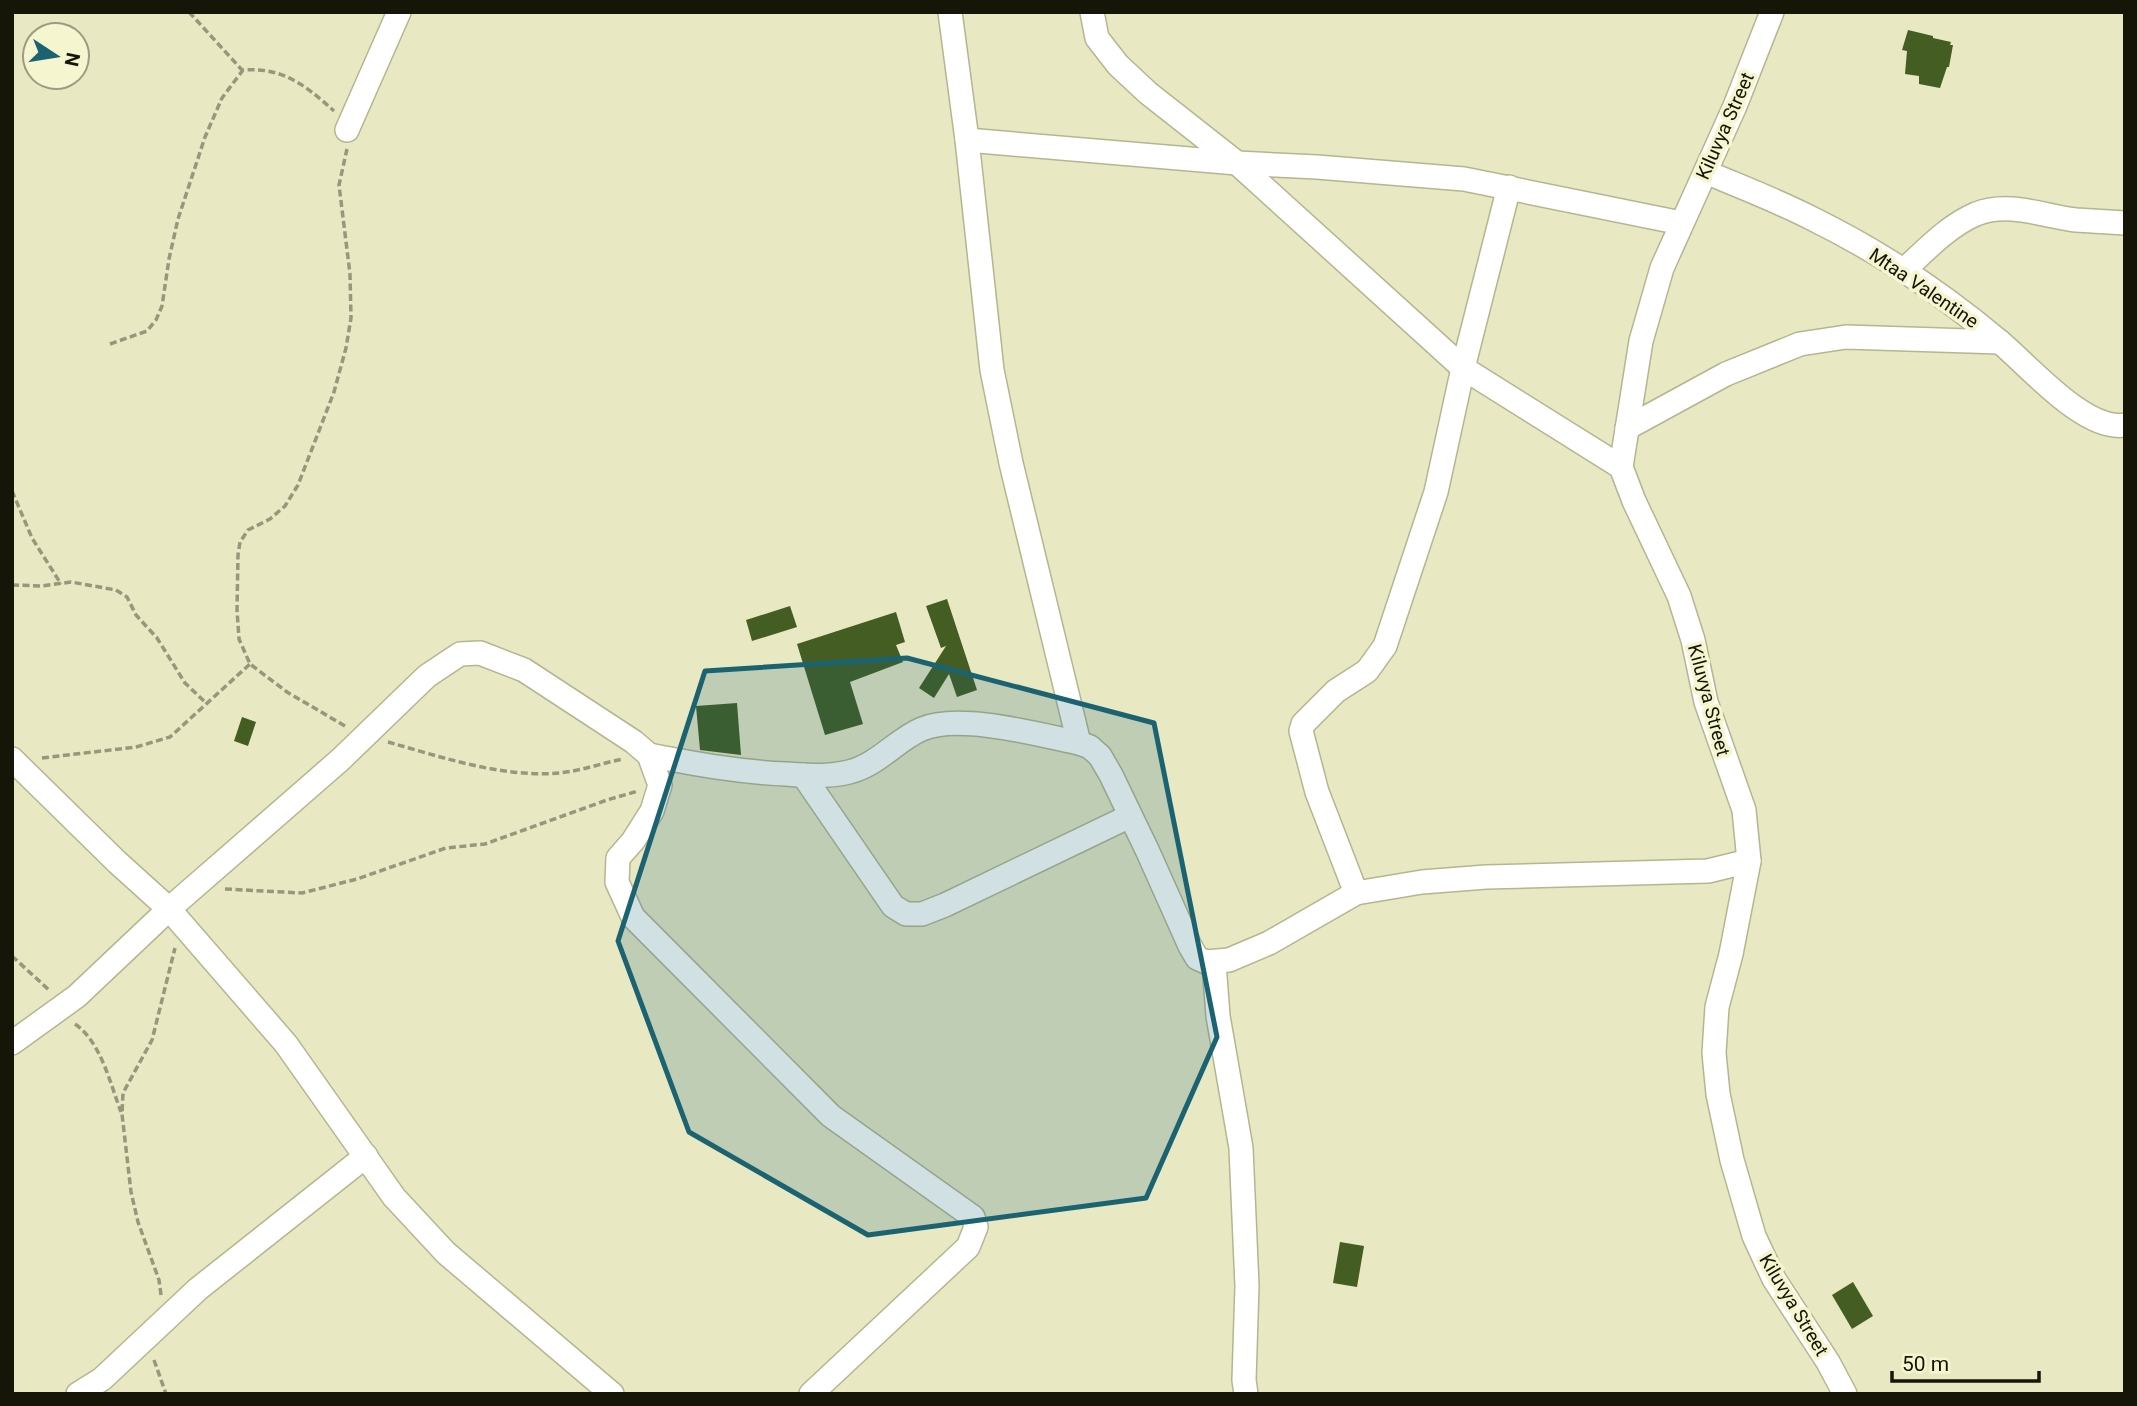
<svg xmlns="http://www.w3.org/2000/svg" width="2137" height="1406" viewBox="0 0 2137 1406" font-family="Roboto,sans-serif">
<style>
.building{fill:#435d22}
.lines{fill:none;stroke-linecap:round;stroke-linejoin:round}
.minor-casing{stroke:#b5b591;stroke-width:26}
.path{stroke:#97977b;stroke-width:3.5;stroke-dasharray:7 3.5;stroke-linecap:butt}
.minor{stroke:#fff;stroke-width:23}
.marked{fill:#1b6371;fill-opacity:0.2;stroke:#1b6371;stroke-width:5;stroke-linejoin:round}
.labels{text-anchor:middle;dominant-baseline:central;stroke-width:7;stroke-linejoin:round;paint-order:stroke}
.street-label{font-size:19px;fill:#151508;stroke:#f5f6d0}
</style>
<rect width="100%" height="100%" fill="#e8e8c3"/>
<g class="building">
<path d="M1908,30L1933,36V38L1951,42L1950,45H1953L1949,67H1947L1940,88L1919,84V76L1905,74L1907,51L1902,50Z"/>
<path d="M947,599L977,690L957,697L949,674L934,698L919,688L946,646L941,648L926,606Z"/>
<path d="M790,606L797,627L752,641L746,620Z"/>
<path d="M896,612L905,642L896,645L903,662L850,682L863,724L825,735L797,644Z"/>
<path d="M737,703L741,755L700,750L696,706Z"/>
<path d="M242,717L256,722L248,746L234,741Z"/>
<path d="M1340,1242L1364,1246L1357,1287L1333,1283Z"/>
<path d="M1853,1282L1873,1316L1852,1329L1832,1295Z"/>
</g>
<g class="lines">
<defs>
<g id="minor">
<path d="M950,12L967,140L992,370L1011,463L1079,743"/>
<path d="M1092,12L1097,38L1118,65L1148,93L1237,163L1463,368L1621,467"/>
<path d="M1772,12L1735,106L1662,268L1641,341L1621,467L1634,501L1679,596L1693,640L1706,702L1744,810L1749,861L1731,954L1717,1007L1714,1053L1718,1094L1732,1160L1754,1236L1774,1279L1828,1362L1845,1394"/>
<path d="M347,130L399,12"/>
<path d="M967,140L1237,163L1317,167L1464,179L1681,223"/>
<path d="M1706,172C1741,187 1778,201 1813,219C1880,252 1943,294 2000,342C2029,366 2085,432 2125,425"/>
<path d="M1904,270C1926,250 1948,226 1976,214C2009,201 2043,216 2076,220C2092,221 2109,222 2125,223"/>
<path d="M1627,428L1726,374L1800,344L1846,337L2000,342"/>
<path d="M649,755C695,764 739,772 786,774C807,776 829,777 849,772C878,765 896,740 922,729C960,713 1040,735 1079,743L1090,747L1100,756L1111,775L1148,852L1190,946L1197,958L1206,962L1229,960L1269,943L1356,893L1422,882L1486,877L1708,871L1749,861"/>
<path d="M12,759L117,862L169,909L286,1044L394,1197L446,1253L612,1394"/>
<path d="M803,775L893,906L906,914H922L945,905L1130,816"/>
<path d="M1356,893L1317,792L1301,731L1303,724L1336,691L1367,671L1385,646L1436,492L1463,368L1509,187"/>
<path d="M1214,963L1218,1016L1241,1148L1247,1286L1244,1380L1246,1394"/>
<path d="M12,1043L77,996L169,909L340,760L427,676L460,654L480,653L524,670L634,742L649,755L660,785L652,811L633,841L618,858L617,882L633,917L831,1116L973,1217L976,1227L968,1247L811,1394"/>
<path d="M78,1394L102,1379L198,1289L366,1156"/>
</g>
</defs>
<use href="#minor" class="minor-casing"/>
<g class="path">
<path d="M189,12L242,70"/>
<path d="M110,344L147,331L156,320L162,306L169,259L178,219L205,137L222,98L243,70C283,67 305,85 334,111"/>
<path d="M12,491L32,538L61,584"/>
<path d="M12,585L41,586L71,582L116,590L127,597L136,615L157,638L185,683L206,703"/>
<path d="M345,726L287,692L250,664L239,639L237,610L238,555L240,542L248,530L270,519L285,506L298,485L334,392L346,348L351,318L350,274L339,185L347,149"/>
<path d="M388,742C441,757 503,778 559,773C581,771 602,763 623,759"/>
<path d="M42,758L136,747L170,737L250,664"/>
<path d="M225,889L302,893L357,879L446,848L485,844L607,800L638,791"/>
<path d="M12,956L49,990"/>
<path d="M75,1024C101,1042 110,1083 121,1112"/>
<path d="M161,1295L159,1280L138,1222L131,1192L122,1114L123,1093L152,1040L175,948"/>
<path d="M154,1360L166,1394"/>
</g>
<use href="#minor" class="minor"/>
</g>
<path class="marked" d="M907,658L1154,723L1217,1037L1146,1198L868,1235L689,1132L618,941L705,671Z"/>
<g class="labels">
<g class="street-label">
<text transform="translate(1725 126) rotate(-66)">Kiluvya Street</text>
<text transform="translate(1924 288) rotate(34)">Mtaa Valentine</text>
<text transform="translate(1709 700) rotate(75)">Kiluvya Street</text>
<text transform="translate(1794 1305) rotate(59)">Kiluvya Street</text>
</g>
</g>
<rect width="2137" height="1406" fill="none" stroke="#151508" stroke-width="28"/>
<g transform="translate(56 56) rotate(102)"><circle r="33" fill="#f5f6d0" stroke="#9b9c80" stroke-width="2"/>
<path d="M0-5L12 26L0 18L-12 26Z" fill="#1b6371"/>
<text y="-10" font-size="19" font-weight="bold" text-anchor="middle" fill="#151508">N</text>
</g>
<path d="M1892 1371v10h147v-10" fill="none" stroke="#151508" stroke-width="3.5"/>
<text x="1902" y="1371" font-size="21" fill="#151508" stroke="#f5f6d0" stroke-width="5" paint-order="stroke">50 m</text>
</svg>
